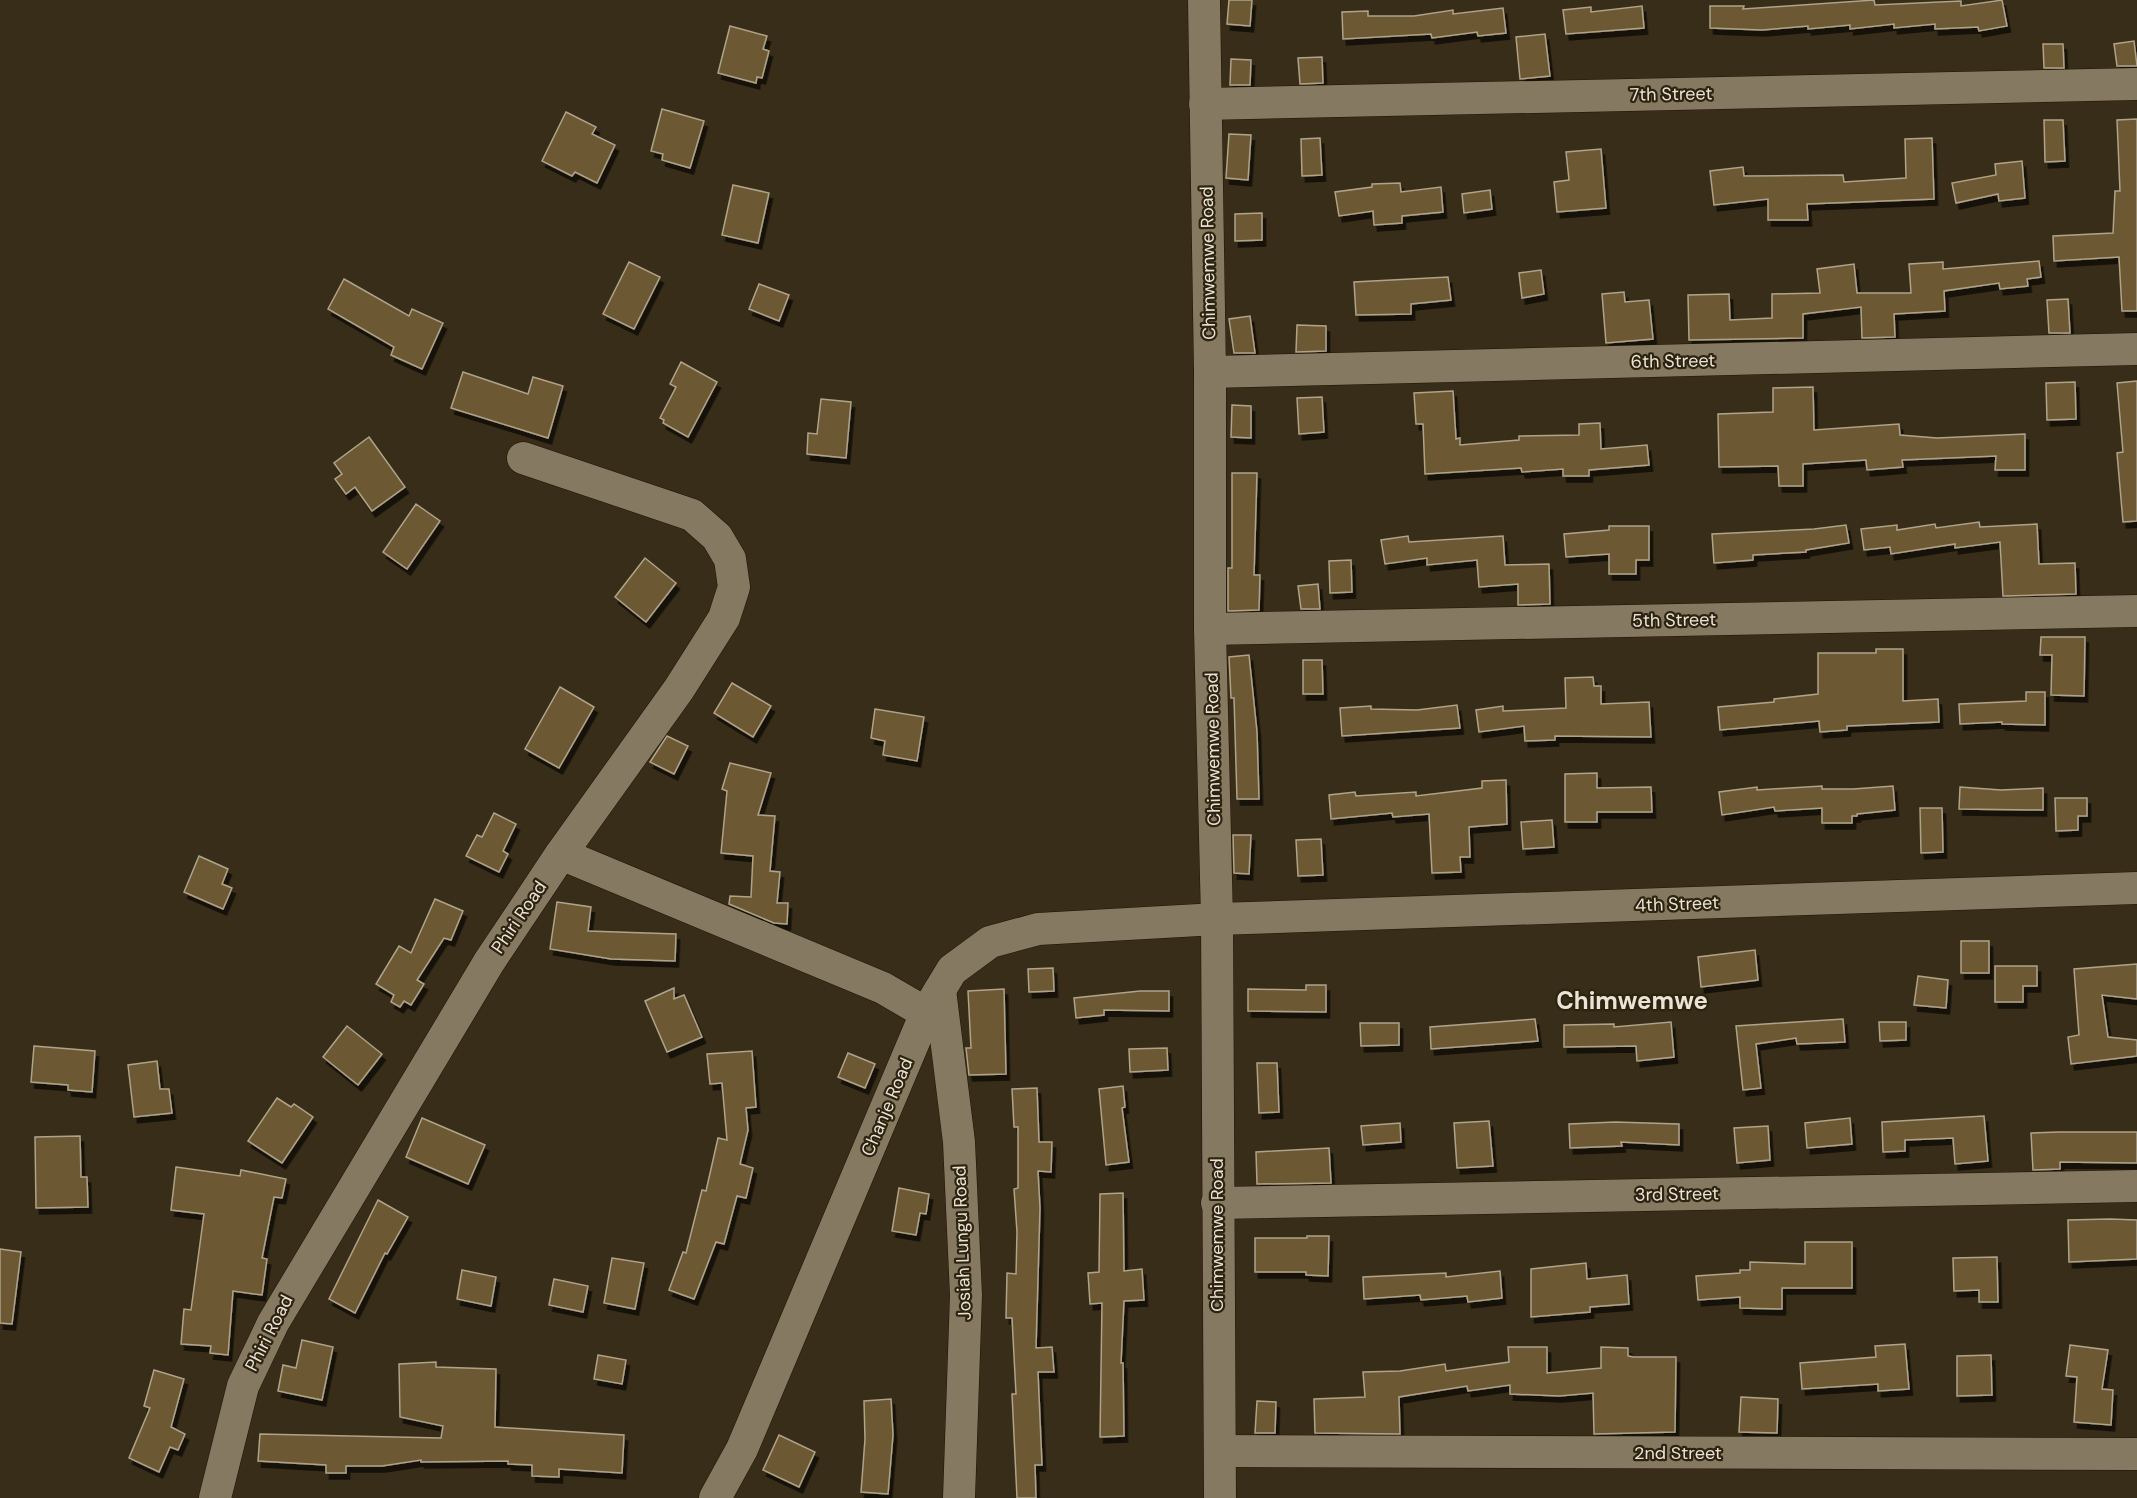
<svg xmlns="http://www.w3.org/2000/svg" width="2137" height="1498" viewBox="0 0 2137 1498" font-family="'DM Sans',sans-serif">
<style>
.building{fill:#6c5930;stroke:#afa38b;stroke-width:1.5;filter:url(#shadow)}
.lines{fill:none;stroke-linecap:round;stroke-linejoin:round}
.minor-casing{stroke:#1e1502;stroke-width:33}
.minor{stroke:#857962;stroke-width:32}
.labels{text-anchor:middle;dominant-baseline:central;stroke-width:4.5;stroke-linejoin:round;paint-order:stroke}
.street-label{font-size:18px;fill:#eae3d6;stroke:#2d230e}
.district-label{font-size:24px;font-weight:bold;fill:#eae3d6;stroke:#2d230e}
</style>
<defs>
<filter id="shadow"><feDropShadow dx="3.5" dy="6" stdDeviation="0" flood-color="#0009"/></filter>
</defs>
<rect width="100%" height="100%" fill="#372d18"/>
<g class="building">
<path d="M1229,0H1252L1250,26L1227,24Z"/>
<path d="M1874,0L1875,5L1961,1V6L2002,0L2007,26L1979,31L1978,27L1935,29V24L1894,28V24L1850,29V25L1808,29V26L1762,30L1710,28V6H1744L1743,9Z"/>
<path d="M1642,6L1644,28L1566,34L1563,10L1591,7V12Z"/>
<path d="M1503,8L1506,33L1478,36L1477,32L1432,38L1431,34L1343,39L1342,12L1368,11V16H1414L1453,10V14Z"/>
<path d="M730,26L767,36L763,49L769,51L762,78L757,77L756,83L718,73Z"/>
<path d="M1545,34L1550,76L1520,79L1516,37Z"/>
<path d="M2134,41L2137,66H2117L2114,44Z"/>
<path d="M2043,44H2063L2064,68H2044Z"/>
<path d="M1322,57L1323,83L1300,84L1298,58Z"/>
<path d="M1231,59L1251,60L1250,85H1230Z"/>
<path d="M662,109L704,121L690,168L662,160L663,154L651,151Z"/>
<path d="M566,112L596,127L592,134L615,145L597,183L575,172L572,176L542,161Z"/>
<path d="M2137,119V311H2122L2119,257L2054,261L2053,236L2113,233L2115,191H2120L2117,120Z"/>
<path d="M2044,120H2063L2065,161L2045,162Z"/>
<path d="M1229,134L1251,135L1248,180L1226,178Z"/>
<path d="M1320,138L1322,175L1302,176L1301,139Z"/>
<path d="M1932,138L1934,199L1807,204L1808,220H1768V199L1714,205L1710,171L1743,167L1744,176L1843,175L1844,182L1906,178L1905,139Z"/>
<path d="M1601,149L1606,208L1557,212L1554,182L1569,180L1566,152Z"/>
<path d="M2022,161L2025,198L1999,201L1998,194L1956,203L1952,183L1996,175L1995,164Z"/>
<path d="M1400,183L1401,192L1441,187L1443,212L1402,216V223L1374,225L1373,211L1339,216L1335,192L1372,187V184Z"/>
<path d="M733,185L769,193L758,243L722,235Z"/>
<path d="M1490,190L1492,209L1464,213L1462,194Z"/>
<path d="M1262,213V240L1235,241V214Z"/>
<path d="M2039,261L2041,277L2027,279L2028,286L2000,289L1999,283L1944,291L1945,311L1894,314L1895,337L1862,338L1861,307L1803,314V338L1689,340L1688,295L1729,294L1730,320L1772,318V294L1820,293L1817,269L1854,264L1857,293H1911L1909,264L1943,262V269Z"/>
<path d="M629,262L660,277L634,329L603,314Z"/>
<path d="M1541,270L1544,294L1522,298L1519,273Z"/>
<path d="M1448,277L1451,300L1411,304V314L1356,315L1354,282Z"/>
<path d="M344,279L409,316L412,309L443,323L422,369L391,355L394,347L328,309Z"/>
<path d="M759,284L789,295L779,321L749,309Z"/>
<path d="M1624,292L1625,302L1649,300L1653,339L1606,343L1602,294Z"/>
<path d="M2068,299L2070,333H2049L2047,300Z"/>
<path d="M1250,316L1255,353H1234L1229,319Z"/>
<path d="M1297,325L1326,326V351L1296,352Z"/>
<path d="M681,362L717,382L688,437L663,423L664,420L660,418L676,387L670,384Z"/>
<path d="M463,372L528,394L533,377L563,386L548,438L451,408Z"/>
<path d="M2137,381V521L2123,522L2117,453L2123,452L2117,383Z"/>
<path d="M2075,382L2076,419L2047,420L2046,383Z"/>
<path d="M1813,387L1814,430L1899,424L1900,435L1937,438L2025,434V470H1995L1996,456L1902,460L1903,467L1867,470L1866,460L1803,464V486H1779L1778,466L1719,467L1718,414L1773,412V388Z"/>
<path d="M1453,391L1456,439L1460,438V445L1519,440V436L1579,435V424L1600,423L1601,449L1647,445L1649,465L1589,470V476H1563V469L1522,472L1521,468L1425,474L1423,424H1416L1414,393Z"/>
<path d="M1322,397L1324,432L1299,434L1297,398Z"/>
<path d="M821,399L851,402L846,458L807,454L808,433L817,434Z"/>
<path d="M1232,405L1251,406V438L1231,437Z"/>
<path d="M369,437L405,487L372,511L355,487L346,494L335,479L342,474L334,463Z"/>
<path d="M1232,473H1257L1254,575H1260L1259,610L1228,611V568H1232Z"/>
<path d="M416,504L440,521L407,569L383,552Z"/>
<path d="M1979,522L1980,527L2037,524L2039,564L2075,563L2076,594L2003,596L2000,542L1955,548V544L1891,554L1890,547L1864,550L1861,529L1897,525V530L1935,524L1936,528Z"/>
<path d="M1846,525L1849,543L1806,550V552L1753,555V560L1714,563L1712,534L1814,529Z"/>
<path d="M1609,526H1649V560H1636V574H1609V554L1566,557L1564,534L1609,530Z"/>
<path d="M1408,536L1409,542L1503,536L1505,565L1549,564L1550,604L1518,605V584L1479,587L1477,560L1427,565V558L1385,564L1381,540Z"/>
<path d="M645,558L676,583L646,622L615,597Z"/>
<path d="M1351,560L1352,592L1330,593L1329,561Z"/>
<path d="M1318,584L1320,609H1301L1298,586Z"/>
<path d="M2041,637H2085L2084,696L2051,695L2052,655H2040Z"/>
<path d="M1876,649H1903V701L1938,699L1939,722L1847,726V730L1820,732L1819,721L1720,730L1718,707L1774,702V699L1818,694V653H1876Z"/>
<path d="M1249,655L1257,732L1259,799H1237L1234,698H1231L1229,657Z"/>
<path d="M1303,660H1322L1323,694H1303Z"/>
<path d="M1593,677L1594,686H1601V704L1649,702L1651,737L1555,736V740L1525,741L1524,726L1479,732L1476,710L1503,706V711L1566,708L1565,678Z"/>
<path d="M732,683L771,706L753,737L714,713Z"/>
<path d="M560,687L594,707L559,768L525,749Z"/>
<path d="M2026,692H2045V725L2002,724V722L1960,724L1959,704L2026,701Z"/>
<path d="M1457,705L1460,728L1342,736L1340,708L1371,706V709L1417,710Z"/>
<path d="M875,709L924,717L917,761L883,755L885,741L871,738Z"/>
<path d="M667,736L688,746L674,774L650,762Z"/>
<path d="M730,763L771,773L758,815L775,816L770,871L780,872L777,903H788L787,924L774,923L729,904L730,896L751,897L753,856L721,853L727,791L722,789Z"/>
<path d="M1597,773V788L1651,787L1652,812H1597V822H1565V774Z"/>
<path d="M1506,780L1507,824L1469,827L1470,857H1460L1461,872L1432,873L1429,814L1393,817L1392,813L1331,819L1329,795L1355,792L1356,796L1416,792V796L1482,788V781Z"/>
<path d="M1822,786V789H1853L1893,786L1895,810L1857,814V816H1852V823H1822V808L1775,811L1774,807L1722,815L1719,792L1757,787V790Z"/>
<path d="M1960,787L2001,790L2043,788V810L1959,809Z"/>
<path d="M2055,798H2087V816H2078V830L2056,831Z"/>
<path d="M1920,808H1942L1943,852L1921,853Z"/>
<path d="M494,813L516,824L503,851L508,854L499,872L466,856L477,835L482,837Z"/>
<path d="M1552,820L1554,847L1523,849L1521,822Z"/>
<path d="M1233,835H1251L1249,874L1234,873Z"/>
<path d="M1321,839L1323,875L1298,876L1296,840Z"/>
<path d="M199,856L228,869L222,884L232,888L223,909L184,892Z"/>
<path d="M435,899L463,911L451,940L444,938L417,980L424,984L411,1005L404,1001L400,1007L391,1002L394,995L376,984L399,946L411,953Z"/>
<path d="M557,902L591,907L588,931L676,934L675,961L611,959L550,949Z"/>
<rect x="1961" y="941" width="28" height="32"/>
<path d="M1755,950L1758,980L1701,987L1698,957Z"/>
<path d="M2137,964V999L2102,995L2108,1037L2137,1040V1056L2071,1064L2068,1037L2079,1035L2074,969Z"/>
<path d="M1995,966H2037V986H2023V1002H1995Z"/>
<path d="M1053,968L1054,991L1029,992L1028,969Z"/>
<path d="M1918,976L1948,980L1946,1008L1914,1005Z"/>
<path d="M1306,985H1326V1012L1248,1011V989L1306,990Z"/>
<path d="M674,988V999L684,995L702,1037L667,1052L645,1001Z"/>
<path d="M1004,989L1006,1074L969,1075L966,1048H971L968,991Z"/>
<path d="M1140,991H1169V1011L1104,1010V1015L1076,1018L1074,998Z"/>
<path d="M1535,1019L1538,1041L1431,1049L1430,1027Z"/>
<path d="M1843,1019L1845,1042L1797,1044L1796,1038L1756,1044L1761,1088L1743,1090L1736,1026Z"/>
<path d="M1671,1022L1674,1057L1637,1061L1636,1046L1564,1047V1025L1614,1024V1027Z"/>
<path d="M1879,1022H1906V1040L1880,1041Z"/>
<path d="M1360,1023H1399V1045L1361,1046Z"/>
<path d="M347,1026L382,1054L358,1085L323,1057Z"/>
<path d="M34,1046L95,1051L92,1092L68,1090V1085L31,1082Z"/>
<path d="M1167,1048L1168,1070L1130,1072L1129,1049Z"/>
<path d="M752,1051L756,1107L746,1108L748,1130L740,1164L753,1168L746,1198L737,1196L724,1244L716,1242L694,1299L669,1290L683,1252L686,1253L702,1190L706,1191L718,1138L727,1140L722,1083L710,1084L707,1054Z"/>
<path d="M848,1053L875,1064L865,1088L838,1077Z"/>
<path d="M157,1061L160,1089H169L172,1113L134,1117L128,1065Z"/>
<path d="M1257,1063H1277L1279,1112L1259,1113Z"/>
<path d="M1123,1086L1125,1107L1122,1108L1129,1162L1106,1165L1099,1089Z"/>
<path d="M1037,1088L1039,1142H1052L1051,1172L1038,1171L1040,1208L1036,1348L1052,1347L1054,1372H1038L1042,1465H1035L1036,1498H1017L1012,1394H1016L1012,1318H1006L1007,1273L1016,1274L1017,1232L1014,1189L1018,1188V1127H1014L1012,1089Z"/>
<path d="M277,1098L291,1107L294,1104L313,1117L282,1163L248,1141Z"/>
<path d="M1984,1116L1988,1161L1955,1164L1953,1138L1905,1140V1151L1883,1152L1882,1122Z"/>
<path d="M422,1118L485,1145L468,1184L406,1157Z"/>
<path d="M1850,1118L1852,1144L1807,1148L1805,1123Z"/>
<path d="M1489,1121L1493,1166L1457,1168L1454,1123Z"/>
<path d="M1615,1122L1679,1124V1145L1621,1142L1622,1146L1570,1148L1569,1124Z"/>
<path d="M1400,1123L1401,1142L1363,1145L1361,1126Z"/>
<path d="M1768,1126L1770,1160L1737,1163L1734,1128Z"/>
<path d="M2059,1132H2137V1163L2060,1162V1169L2033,1170L2031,1133Z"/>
<path d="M80,1136L81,1177H87L88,1207L36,1208L35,1137Z"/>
<path d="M1329,1148L1331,1183L1257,1184L1256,1152Z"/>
<path d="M176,1167L240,1176L241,1170L286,1179L282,1198L274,1197L262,1258L267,1259L262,1295L233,1291L228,1355L210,1353L211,1346L181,1344L184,1309L191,1310L204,1214L171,1210Z"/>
<path d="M899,1188L929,1194L926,1214L920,1213L916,1235L892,1231Z"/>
<path d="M1123,1193L1124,1271L1142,1269L1144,1300L1124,1301L1121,1363H1123L1124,1436L1100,1437L1102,1303L1090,1304L1088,1273L1099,1272L1100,1194Z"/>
<path d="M378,1200L408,1217L387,1254L385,1253L355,1313L329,1299Z"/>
<path d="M2110,1219L2137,1220V1259L2069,1262L2068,1220Z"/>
<path d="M1307,1236H1329L1328,1276L1306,1275V1272H1255V1238H1307Z"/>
<path d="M1805,1242H1852V1288H1782V1309L1740,1308V1297L1698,1300L1696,1276L1740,1273V1270H1750V1262L1805,1264Z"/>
<path d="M0,1249L21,1252L12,1324L0,1323Z"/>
<path d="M1997,1257L1998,1302H1979V1290L1954,1291L1953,1258Z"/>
<path d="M612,1258L644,1263L635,1309L604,1303Z"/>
<path d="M1586,1263L1587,1279L1627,1275L1629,1304L1590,1307V1312L1531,1317V1269Z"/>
<path d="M462,1270L496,1277L491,1306L457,1299Z"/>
<path d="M1500,1271L1502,1298L1468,1302L1467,1296L1421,1300L1420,1295L1364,1299L1363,1277L1446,1273V1277Z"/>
<path d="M554,1279L588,1286L583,1312L549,1305Z"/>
<path d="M302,1340L333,1347L322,1400L278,1391L283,1365L296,1368Z"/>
<path d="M1905,1344L1909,1389L1878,1391V1384L1802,1389L1800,1363L1876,1357L1875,1346Z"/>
<path d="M2070,1345L2108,1350L2102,1389L2113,1390L2111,1425L2074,1422L2077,1377L2066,1376Z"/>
<path d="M1508,1347H1547V1373L1601,1368V1347L1628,1348V1356L1633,1357H1676L1675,1432L1594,1434L1593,1393L1559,1396L1510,1394V1385L1468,1391L1467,1386L1399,1397L1400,1434L1315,1433L1314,1399L1365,1397L1363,1372L1400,1371L1445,1364L1446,1371L1509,1362Z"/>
<path d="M598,1355L626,1360L622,1384L594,1379Z"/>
<path d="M1991,1355L1992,1395L1957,1396V1356Z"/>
<path d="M436,1362V1367L496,1369L495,1427L624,1435L622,1473L559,1469V1477L532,1476V1465L508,1464V1461L421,1462V1460L382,1466H346V1473H326V1465L258,1461L260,1434L441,1438L443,1426L400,1417L399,1364Z"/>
<path d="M154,1370L184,1379L171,1427L185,1434L178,1450L170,1447L159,1472L129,1458L150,1408L144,1406Z"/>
<path d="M1741,1397L1778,1399L1777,1433L1739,1432Z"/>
<path d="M891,1399L893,1435L888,1494L861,1492L865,1439L864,1401Z"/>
<path d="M1257,1401L1276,1402L1275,1433H1255Z"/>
<path d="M779,1435L815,1452L799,1487L763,1470Z"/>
</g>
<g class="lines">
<defs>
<g id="minor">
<path d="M1204,0L1210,372V629L1217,919L1220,1498"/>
<path d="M1205,104L2137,84"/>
<path d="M1210,372L2137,349"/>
<path d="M1210,629L2137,611"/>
<path d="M561,854L883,988L926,1013"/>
<path d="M940,990L959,1142L966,1295L959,1498"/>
<path d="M1217,1203L2137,1186"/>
<path d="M1220,1451L2137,1454"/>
<path d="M215,1498L243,1386L273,1323L489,962L561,854L679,689L724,618L734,587L730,559L717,537L692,515L523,458"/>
<path d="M715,1498L742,1449L926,1013L952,970L990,942L1038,929L1217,919L2137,888"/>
</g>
</defs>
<use href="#minor" class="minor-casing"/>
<use href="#minor" class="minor"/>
</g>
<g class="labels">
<g class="street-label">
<text transform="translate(1671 94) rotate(-1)">7th Street</text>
<text transform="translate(1208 263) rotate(-91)">Chimwemwe Road</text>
<text transform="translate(1673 361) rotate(-1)">6th Street</text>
<text transform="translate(1674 620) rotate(-1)">5th Street</text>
<text transform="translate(1213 749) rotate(-91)">Chimwemwe Road</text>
<text transform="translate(1677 904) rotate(-2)">4th Street</text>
<text transform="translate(519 917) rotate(-56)">Phiri Road</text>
<text transform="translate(887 1107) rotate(-67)">Chanje Road</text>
<text transform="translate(1677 1194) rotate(-1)">3rd Street</text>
<text transform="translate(1217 1235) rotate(-90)">Chimwemwe Road</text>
<text transform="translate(962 1243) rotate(-92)">Josiah Lungu Road</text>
<text transform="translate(269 1333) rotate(-63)">Phiri Road</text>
<text x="1678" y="1453">2nd Street</text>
</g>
<g class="district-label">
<text x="1632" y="1000">Chimwemwe</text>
</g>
</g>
</svg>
